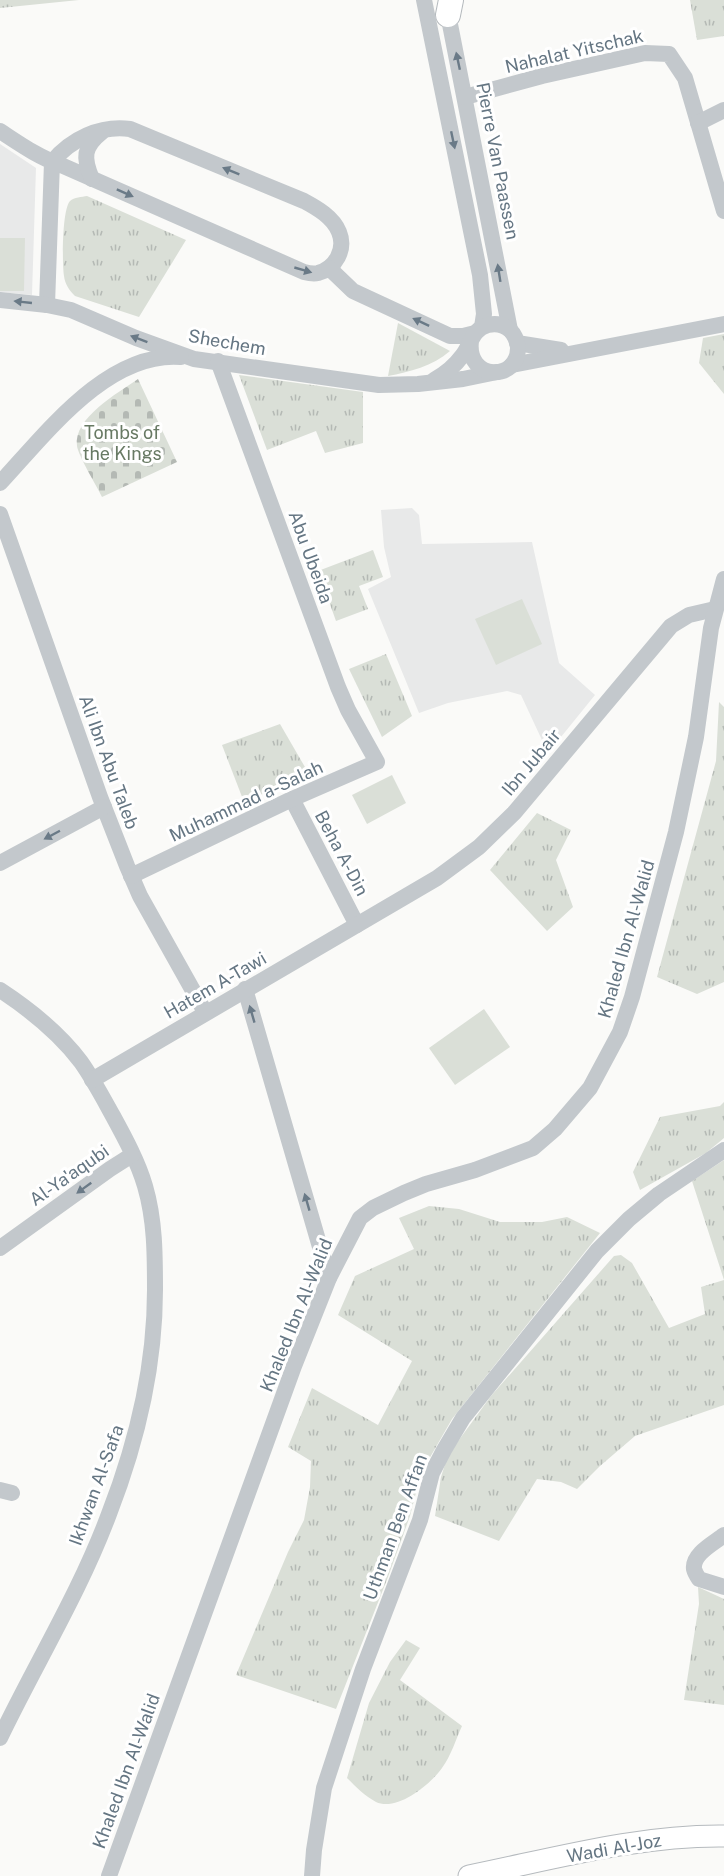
<svg xmlns="http://www.w3.org/2000/svg" width="724" height="1876" viewBox="0 0 724 1876" font-family="'Public Sans',sans-serif">
<style>
.built{fill:#e8e9e9}
.grass{fill:url(#grass-tufts)}
.cemetery{fill:url(#cemetery-stones)}
.pitch{fill:#dadfd7}
.lines{fill:none;stroke-linecap:round;stroke-linejoin:round}
.major-casing{stroke:#b5babe;stroke-width:23}
.highway-casing{stroke:#b4b9bd;stroke-width:26}
.minor{stroke:#c3c8cc;stroke-width:16}
.major{stroke:#fff;stroke-width:21}
.highway{stroke:#fff;stroke-width:24}
.oneway{fill:#6a7a87}
.labels{text-anchor:middle;dominant-baseline:central;stroke-width:6;stroke-linejoin:round;paint-order:stroke}
.street-label{font-size:18px;fill:#657683;stroke:#fff}
.park-label{font-size:18px;fill:#687a64;stroke:#fff}
</style>
<defs>
<pattern id="grass-tufts" width="24" height="20" patternUnits="userSpaceOnUse" patternTransform="scale(1.5)"><rect width="24" height="20" fill="#dadfd7"/><path d="M3 7l-1-3M5 7V3M7 7l1-3M15 17l-1-3M17 17v-4M19 17l1-3" fill="none" stroke="#b4b9b4"/></pattern>
<pattern id="cemetery-stones" width="16" height="16" patternUnits="userSpaceOnUse" patternTransform="scale(1.5)"><rect width="16" height="16" fill="#dadfd7"/><path d="M2 7V4a2 2 0 0 1 4 0v3zM10 15v-3a2 2 0 0 1 4 0v3z" fill="#b4b9b4"/></pattern>
</defs>
<rect width="100%" height="100%" fill="#fafaf8"/>
<g class="built">
<path d="M0,144L36,168L32,295L0,292Z"/>
<path d="M412,508L419,515L422,544L532,542L559,663L595,695L548,753L521,695L507,691L448,703L419,713L368,589L391,577L384,547L381,510Z"/>
</g>
<g class="grass">
<path d="M0,0H79L0,8Z"/>
<path d="M690,0H724V36L697,40Z"/>
<path d="M87,196L186,240L139,317L75,296C69,290 65,284 64,276C62,263 62,210 70,201C74,197 82,197 87,196Z"/>
<path d="M398,323L450,351C433,366 409,372 388,376Z"/>
<path d="M724,334V394L699,363L703,338Z"/>
<path d="M239,375L363,392V443L325,453L316,431L267,450Z"/>
<path d="M373,550L383,577L359,586L368,609L336,621L318,571Z"/>
<path d="M386,654L412,716L382,737L349,669Z"/>
<path d="M719,702L724,707V982L697,994L657,977L716,761Z"/>
<path d="M280,724L309,774L244,802L222,745Z"/>
<path d="M537,813L571,830L556,860L573,907L547,931L490,870Z"/>
<path d="M724,1102V1138L706,1153L640,1190L633,1172L660,1117L720,1106Z"/>
<path d="M724,1160V1405L635,1436L600,1466L577,1489L561,1482L537,1479L499,1541L435,1516L441,1477L448,1455L491,1396L614,1256L621,1255L632,1263L669,1328L705,1314L701,1287L724,1280L692,1181Z"/>
<path d="M429,1206L459,1209L500,1222H542L567,1217L600,1233L452,1419L421,1473L410,1516L388,1577L336,1709L236,1675L288,1552L304,1520L310,1487L311,1461L288,1447L312,1388L378,1425L412,1361L338,1315L355,1276L414,1249L399,1218Z"/>
<path d="M698,1587L724,1599V1705L684,1700L699,1604Z"/>
<path d="M406,1640L420,1648L400,1680L462,1726C456,1739 451,1756 442,1768C431,1784 397,1812 376,1802C365,1796 356,1787 347,1778L369,1703L390,1662Z"/>
</g>
<path class="cemetery" d="M138,379L177,462L102,497C97,487 78,455 77,446C73,418 118,393 138,379Z"/>
<g class="pitch">
<path d="M0,238H25L24,291H0Z"/>
<path d="M522,599L542,644L496,665L475,619Z"/>
<path d="M392,775L406,803L367,824L352,795Z"/>
<path d="M484,1009L510,1047L455,1085L429,1048Z"/>
</g>
<g class="lines">
<defs>
<path id="major" d="M469,1876C553,1859 638,1835 724,1836"/>
<path id="highway" d="M448,15L451,0"/>
</defs>
<use href="#major" class="major-casing"/>
<use href="#highway" class="highway-casing"/>
<g class="minor">
<path d="M424,0L480,275L484,314L482,327"/>
<path d="M446,4L510,330"/>
<path d="M465,97L542,76L645,53L669,54L685,78L724,211"/>
<path d="M698,123L724,110"/>
<path d="M0,131C20,144 38,157 61,165L304,272C308,273 314,274 318,273C336,268 346,249 339,232C333,217 317,208 304,201L130,129C100,125 71,139 52,162L47,305"/>
<path d="M92,179C83,158 83,147 102,132"/>
<path d="M329,268L353,291L450,336H463L475,333"/>
<path d="M0,300L47,305L71,310L136,338L194,359L379,385L418,384L463,379L497,372"/>
<path d="M517,343L561,350"/>
<path d="M512,365L724,324"/>
<path d="M434,380C445,374 454,367 462,356C471,345 472,329 488,325C496,323 504,325 510,330C515,335 517,341 518,347C519,382 466,381 471,341"/>
<path d="M0,483C45,435 107,351 181,357"/>
<path d="M0,514L100,797L127,866L140,896L205,1012"/>
<path d="M292,799L357,925"/>
<path d="M0,863L104,807"/>
<path d="M131,876L292,799L377,762L348,710L338,687L218,361"/>
<path d="M245,989L329,1278"/>
<path d="M0,990C29,1009 60,1034 81,1062C93,1079 103,1098 113,1116C125,1138 138,1162 145,1186C155,1220 155,1255 155,1290C155,1367 137,1442 109,1514C80,1592 36,1663 0,1738"/>
<path d="M92,1080L437,878L479,847L514,813L671,626L689,615L715,609"/>
<path d="M0,1248L110,1169L132,1155"/>
<path d="M0,1490L12,1493"/>
<path d="M724,1535C714,1543 692,1554 694,1569C695,1573 697,1576 699,1579L724,1587"/>
<path d="M109,1876L294,1366L329,1278L360,1218L373,1208L404,1193L426,1184L475,1170L533,1148L555,1129L590,1088L620,1032L632,997L676,832L696,737L711,628L724,579"/>
<path d="M312,1876L314,1850L324,1788L363,1669L420,1520L432,1473L444,1450L463,1418L597,1251L629,1219L659,1194L724,1150"/>
</g>
<use href="#major" class="major"/>
<use href="#highway" class="highway"/>
</g>
<defs><path id="oneway-solid" d="M-6-.8H1V-3.2L6.5 0L1 3.2V.8H-6Z" transform="scale(1.5)"/></defs>
<g class="oneway">
<use href="#oneway-solid" transform="translate(458 61) rotate(-102)"/>
<use href="#oneway-solid" transform="translate(453 140) rotate(78)"/>
<use href="#oneway-solid" transform="translate(231 171) rotate(-158)"/>
<use href="#oneway-solid" transform="translate(125 193) rotate(24)"/>
<use href="#oneway-solid" transform="translate(303 270) rotate(16)"/>
<use href="#oneway-solid" transform="translate(499 273) rotate(-99)"/>
<use href="#oneway-solid" transform="translate(23 302) rotate(-174)"/>
<use href="#oneway-solid" transform="translate(421 322) rotate(-155)"/>
<use href="#oneway-solid" transform="translate(139 339) rotate(-159)"/>
<use href="#oneway-solid" transform="translate(52 835) rotate(152)"/>
<use href="#oneway-solid" transform="translate(252 1014) rotate(-106)"/>
<use href="#oneway-solid" transform="translate(84 1188) rotate(144)"/>
<use href="#oneway-solid" transform="translate(307 1202) rotate(-106)"/>
</g>
<g class="labels">
<g class="street-label">
<text transform="translate(574 51) rotate(-13)">Nahalat Yitschak</text>
<text transform="translate(498 161) rotate(79)">Pierre Van Paassen</text>
<text transform="translate(227 342) rotate(10)">Shechem</text>
<text transform="translate(311 557) rotate(70)">Abu Ubeida</text>
<text transform="translate(109 762) rotate(70)">Ali Ibn Abu Taleb</text>
<text transform="translate(531 762) rotate(-50)">Ibn Jubair</text>
<text transform="translate(246 801) rotate(-25)">Muhammad a-Salah</text>
<text transform="translate(342 853) rotate(62)">Beha A-Din</text>
<text transform="translate(626 939) rotate(-74)">Khaled Ibn Al-Walid</text>
<text transform="translate(215 985) rotate(-30)">Hatem A-Tawi</text>
<text transform="translate(69 1175) rotate(-35)">Al-Ya'aqubi</text>
<text transform="translate(296 1315) rotate(-68)">Khaled Ibn Al-Walid</text>
<text transform="translate(96 1485) rotate(-70)">Ikhwan Al-Safa</text>
<text transform="translate(395 1527) rotate(-70)">Uthman Ben Affan</text>
<text transform="translate(126 1771) rotate(-70)">Khaled Ibn Al-Walid</text>
<text transform="translate(614 1848) rotate(-10)">Wadi Al-Joz</text>
</g>
<g class="park-label">
<text x="122" y="432">Tombs of<tspan x="122" dy="21">the Kings</tspan></text>
</g>
</g>
</svg>
